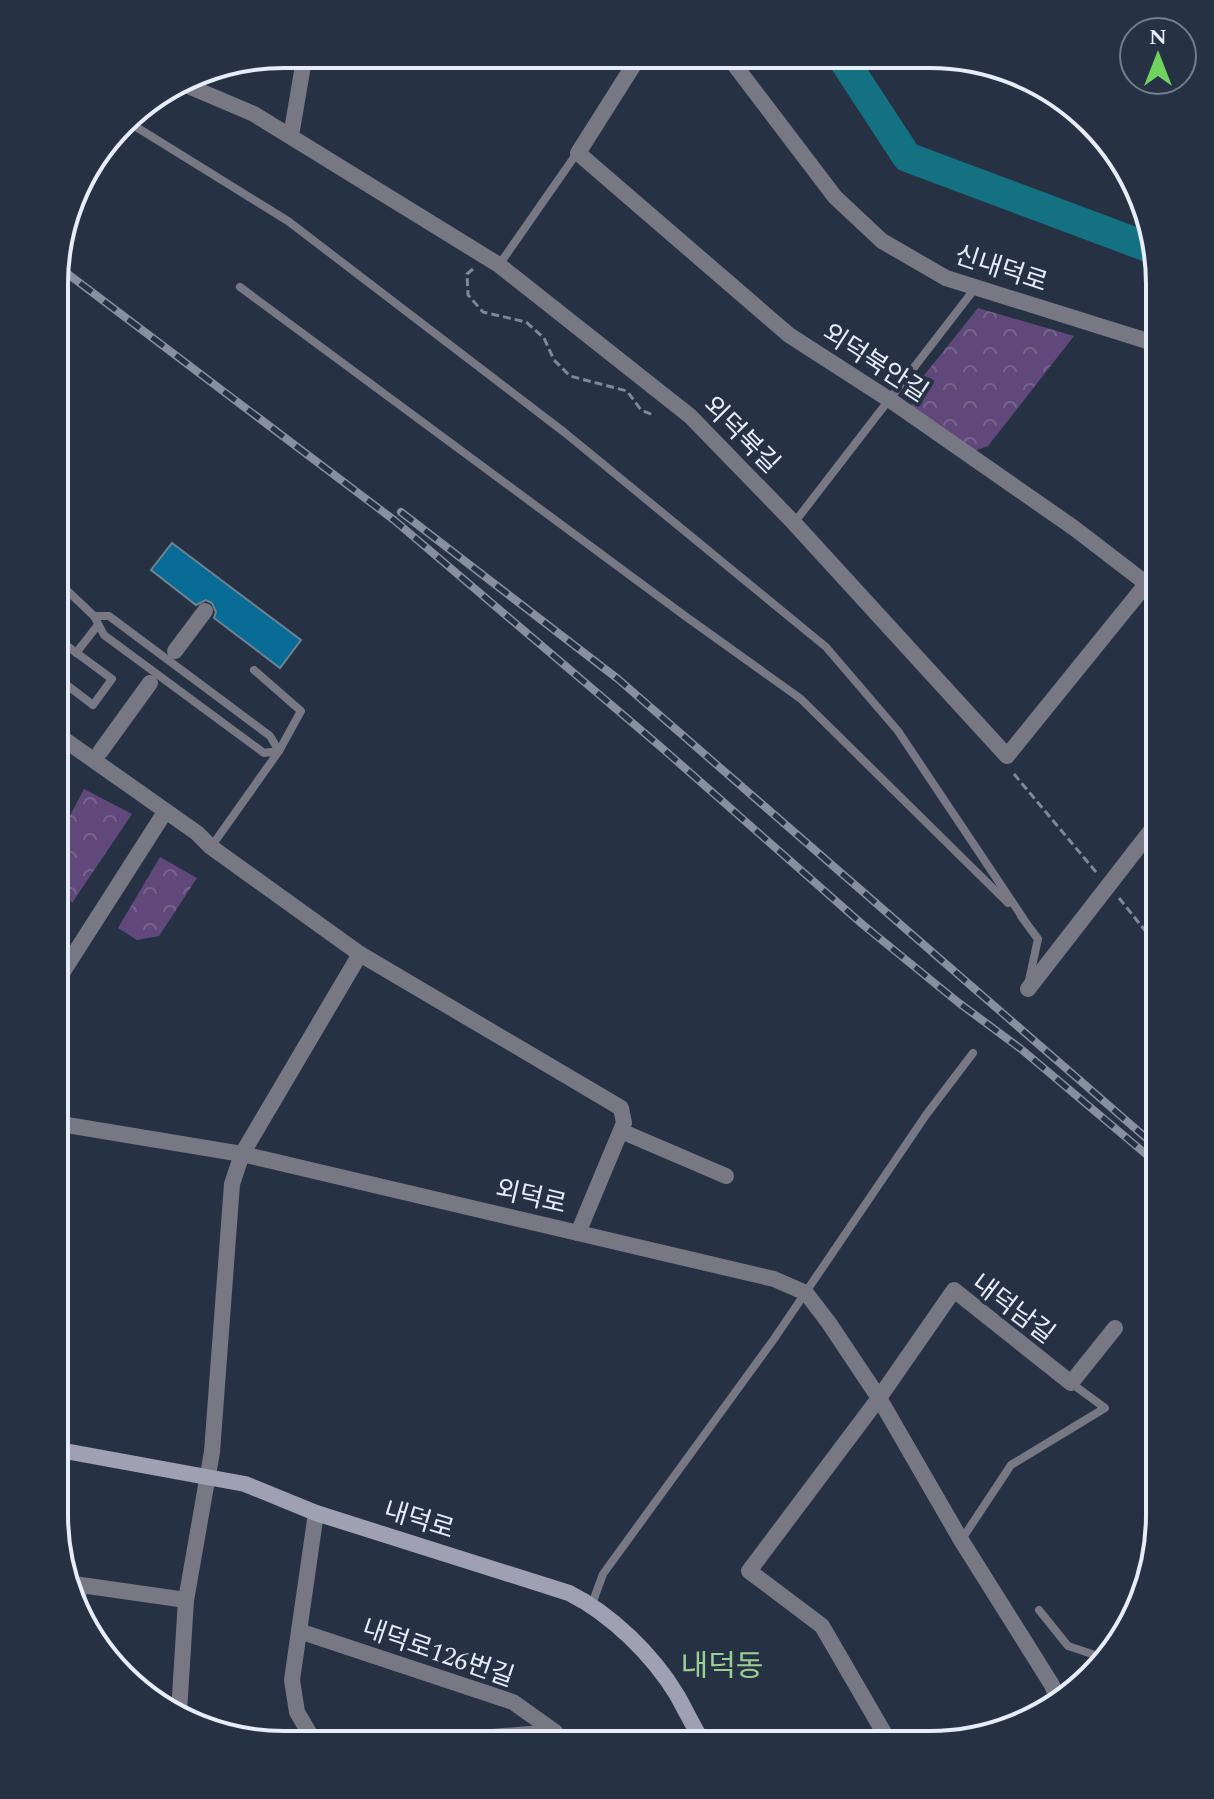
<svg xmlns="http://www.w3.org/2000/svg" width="1214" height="1799" viewBox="0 0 1214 1799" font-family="Spectral,'Noto Sans KR',serif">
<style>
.park{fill:url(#park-crowns)}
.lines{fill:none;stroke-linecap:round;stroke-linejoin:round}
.river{stroke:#137181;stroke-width:30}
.building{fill:#076b96;stroke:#6b8392;stroke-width:2}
.path{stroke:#7e8897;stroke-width:3;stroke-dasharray:8 4;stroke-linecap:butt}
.lane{stroke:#777883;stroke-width:8}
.street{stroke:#777883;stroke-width:16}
.secondary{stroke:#9fa0b1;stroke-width:16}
.rail-casing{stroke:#87909f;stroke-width:8}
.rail{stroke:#263244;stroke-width:5;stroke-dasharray:15;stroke-linecap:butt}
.labels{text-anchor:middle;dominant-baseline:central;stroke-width:8;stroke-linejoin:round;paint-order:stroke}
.street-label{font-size:26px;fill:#e6edf9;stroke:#263244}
.quarter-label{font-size:30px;fill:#9bcf92;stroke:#263244}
.rim{fill:none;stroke:#e6edf9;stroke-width:4}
</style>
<defs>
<pattern id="park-crowns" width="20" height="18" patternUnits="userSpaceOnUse" patternTransform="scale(2)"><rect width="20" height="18" fill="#61487a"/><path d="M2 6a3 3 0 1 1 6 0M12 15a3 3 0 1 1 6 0" fill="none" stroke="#78638e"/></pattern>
</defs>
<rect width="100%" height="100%" fill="#263244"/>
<g class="park">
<path d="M978,308L1074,336L988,446L974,451L912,406L910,393Z"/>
<path d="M84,789L132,814L72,903L55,879V844Z"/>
<path d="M160,857L197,878L159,936L137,940L118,928Z"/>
</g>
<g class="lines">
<path class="river" d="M841,56L907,157L1153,249"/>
</g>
<path class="building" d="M172,543L301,640L280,668L214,618L216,612L212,603L206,600L196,605L151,570Z"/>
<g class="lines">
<g class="path">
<path d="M473,269L467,274L468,295L483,312L526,322L544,338L554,360L570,376L627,391L641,410L653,415"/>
<path d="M1014,774L1096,872"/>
<path d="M1119,898L1160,949"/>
</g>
<g class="lane">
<path d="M125,120L288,221L564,432L826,647L898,731L1023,918"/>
<path d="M499,265L577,153"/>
<path d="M240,287L685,616L801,699L1008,903"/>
<path d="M794,523L976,287"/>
<path d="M56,580L94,616L104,635L264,753L279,751L301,711L254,670"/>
<path d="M94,616H109L270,736L279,751L211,847"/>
<path d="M76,653L98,625"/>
<path d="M55,676L93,705L112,679L55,637"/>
<path d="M1021,916L1038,939L1029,980"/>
<path d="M962,1539L1011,1465L1105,1408L1071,1383"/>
<path d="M592,1604L603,1574L774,1339L926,1115L973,1053"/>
<path d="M1039,1610L1068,1646L1107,1659"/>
</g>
<g class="street">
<path d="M640,55L578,153L789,335L893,402L1074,528L1160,594"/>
<path d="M727,55L835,197L882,241L946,278L1160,345"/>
<path d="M181,83L254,114L499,265L690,416L794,523L1007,756L1160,567"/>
<path d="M291,136L305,54"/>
<path d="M175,651L205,611"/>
<path d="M55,733L197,833L211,847L360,954L621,1108L624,1123L578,1233"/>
<path d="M100,752L150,683"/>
<path d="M55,984L165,812"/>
<path d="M1028,989L1160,819"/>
<path d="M55,1123L242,1154L774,1279L806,1293L829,1323L879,1398L961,1540L1052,1685L1057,1698"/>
<path d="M621,1131L726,1176"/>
<path d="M67,1583L186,1600"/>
<path d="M76,1609L80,1585"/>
<path d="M299,1631L513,1702L555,1732L564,1744"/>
<path d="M179,1712L186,1600L212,1452L232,1184L242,1154L360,954"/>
<path d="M315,1743L297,1712L292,1680L316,1513"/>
<path d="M401,1744L555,1732"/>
<path d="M891,1745L822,1626L749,1571L879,1398L954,1290L1071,1383L1115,1328"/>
</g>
<path class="secondary" d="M54,1449L245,1484L316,1513L569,1593C611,1614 653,1655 677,1695C686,1711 694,1728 704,1744"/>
<defs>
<g id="rail">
<path d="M56,265L394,520L662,748L862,924L959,1003L1021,1049L1160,1166"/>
<path d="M401,512L618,679L1160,1150"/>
</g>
</defs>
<use href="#rail" class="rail-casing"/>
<use href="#rail" class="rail"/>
</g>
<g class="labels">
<g class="street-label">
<text transform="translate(1001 269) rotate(18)">신내덕로</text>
<text transform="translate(875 363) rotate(33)">외덕북안길</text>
<text transform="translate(741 435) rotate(45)">외덕북길</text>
<text transform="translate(531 1197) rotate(13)">외덕로</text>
<text transform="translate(1013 1309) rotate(37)">내덕남길</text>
<text transform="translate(419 1520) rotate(17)">내덕로</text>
<text transform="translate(438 1653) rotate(19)">내덕로126번길</text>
</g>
<g class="quarter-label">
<text x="722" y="1667">내덕동</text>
</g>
</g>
<path d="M0 0H1214V1799H0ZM284 68H930A216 216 0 0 1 1146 284V1515A216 216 0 0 1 930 1731H284A216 216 0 0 1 68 1515V284A216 216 0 0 1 284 68Z" fill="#263244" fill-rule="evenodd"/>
<path class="rim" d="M284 68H930A216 216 0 0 1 1146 284V1515A216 216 0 0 1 930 1731H284A216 216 0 0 1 68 1515V284A216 216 0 0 1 284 68Z"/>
<g transform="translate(1158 56)"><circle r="38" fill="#263244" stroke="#737d8c" stroke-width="2"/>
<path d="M0-6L14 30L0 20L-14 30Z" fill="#70d35f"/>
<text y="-12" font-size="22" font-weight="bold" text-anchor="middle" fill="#e6edf9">N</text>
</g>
</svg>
